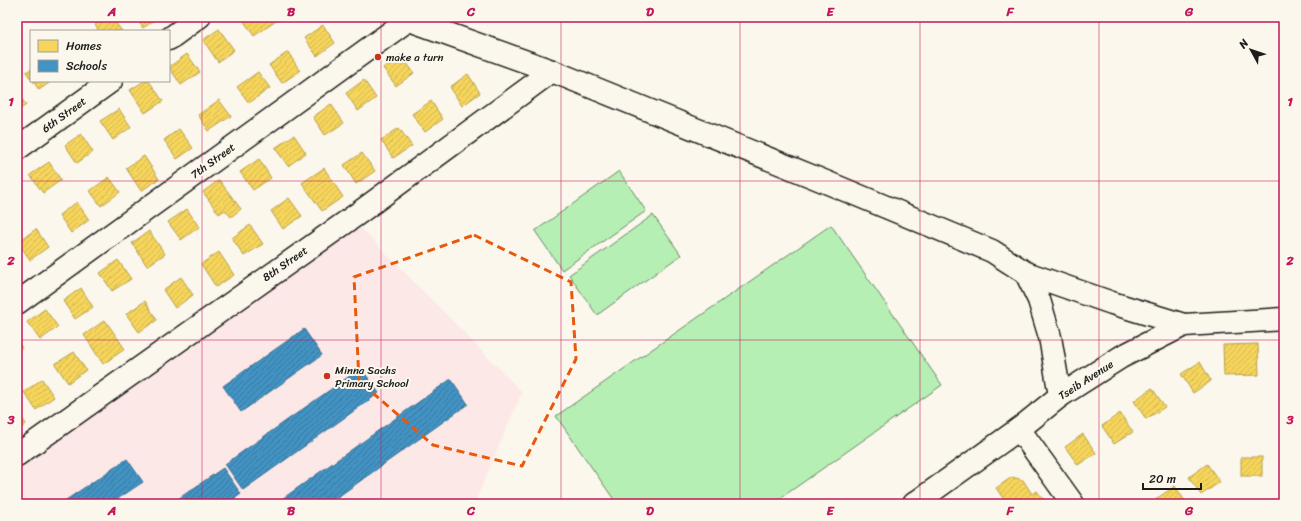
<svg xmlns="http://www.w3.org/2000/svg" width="1301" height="521" viewBox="0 0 1301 521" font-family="Sriracha,sans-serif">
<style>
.built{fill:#fce8e6}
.grass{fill:#b6efb3;stroke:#698668}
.homes{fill:url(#homes-hatch);stroke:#b59e49}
.schools{fill:url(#schools-hatch);stroke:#376f91}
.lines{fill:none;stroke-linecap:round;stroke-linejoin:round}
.minor-casing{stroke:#1c1c1c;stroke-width:25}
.minor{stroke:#fbf7ec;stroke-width:22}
.marked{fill:none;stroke:#e8590c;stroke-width:3;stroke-dasharray:8 5;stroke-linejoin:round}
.grid{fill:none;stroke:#c2185b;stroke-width:1;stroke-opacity:0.55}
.poi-dot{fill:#c8321e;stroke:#fbf7ec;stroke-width:1.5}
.labels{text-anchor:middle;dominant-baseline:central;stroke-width:4;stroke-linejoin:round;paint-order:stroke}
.poi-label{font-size:11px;fill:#1c1c1c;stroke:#fbf7ec;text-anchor:start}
.street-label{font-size:11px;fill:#1c1c1c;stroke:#fbf7ec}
.neatline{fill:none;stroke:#c2185b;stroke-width:1.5}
.grid-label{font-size:13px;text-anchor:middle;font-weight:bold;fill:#c2185b}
</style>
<defs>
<pattern id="homes-hatch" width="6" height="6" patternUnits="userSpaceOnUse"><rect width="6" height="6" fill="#f6d55c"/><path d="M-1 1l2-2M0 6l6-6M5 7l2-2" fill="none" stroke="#d2b64f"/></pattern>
<pattern id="schools-hatch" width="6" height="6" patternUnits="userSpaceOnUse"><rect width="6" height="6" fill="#4393c3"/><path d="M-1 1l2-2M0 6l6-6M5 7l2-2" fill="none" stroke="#37779e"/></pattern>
</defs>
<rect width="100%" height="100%" fill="#fbf7ec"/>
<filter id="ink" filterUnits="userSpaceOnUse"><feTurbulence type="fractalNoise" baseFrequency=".025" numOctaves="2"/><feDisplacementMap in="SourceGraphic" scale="8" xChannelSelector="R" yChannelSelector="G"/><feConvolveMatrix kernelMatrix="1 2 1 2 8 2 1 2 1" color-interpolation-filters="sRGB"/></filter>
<g filter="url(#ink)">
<path class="built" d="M360,227L522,392L474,504H17V469L168,361Z"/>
<g class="grass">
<path d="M619,171L646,211L562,270L535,231Z"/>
<path d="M653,215L681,255L597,315L569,275Z"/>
<path d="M831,225L942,385L772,504H617L556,416Z"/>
</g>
<g class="homes">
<path d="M104,17H111L122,31H99L95,25Z"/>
<path d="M135,17H159L143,28Z"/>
<path d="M241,17H282L254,36Z"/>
<path d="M323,25L335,43L317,56L304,38Z"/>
<path d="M219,29L234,50L218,62L203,40Z"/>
<path d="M288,52L300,71L282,83L269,65Z"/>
<path d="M187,54L200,72L181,85L169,67Z"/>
<path d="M401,55L414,73L396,86L383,68Z"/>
<path d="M31,69V79L26,72Z"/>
<path d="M258,72L270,88L249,103L237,87Z"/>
<path d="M468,74L480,93L462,106L450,87Z"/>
<path d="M364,80L376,98L358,111L346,93Z"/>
<path d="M33,81H52L39,90Z"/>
<path d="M144,81H149L163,101L145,113L130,90Z"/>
<path d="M17,92L26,105L17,111Z"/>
<path d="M219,100L231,116L209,131L198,115Z"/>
<path d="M431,101L443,119L425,132L412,114Z"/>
<path d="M331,104L344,123L325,135L313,117Z"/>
<path d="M119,109L131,127L113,140L100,121Z"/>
<path d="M399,128L412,146L393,158L381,140Z"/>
<path d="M179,129L193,148L177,159L164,140Z"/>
<path d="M81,134L93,152L77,163L65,145Z"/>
<path d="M294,135L306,153L288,166L275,148Z"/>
<path d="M362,153L375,171L356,184L344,165Z"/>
<path d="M144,156L159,179L141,191L126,168Z"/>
<path d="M259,159L271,178L253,190L240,172Z"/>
<path d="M49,162L61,180L43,193L30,175Z"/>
<path d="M324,168L343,197L322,211L302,183Z"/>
<path d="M109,177L120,192L101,206L90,191Z"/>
<path d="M219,180L241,209L231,217L225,210L219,214L203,192Z"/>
<path d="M289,198L302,216L283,229L271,211Z"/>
<path d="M17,200L22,207L17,211Z"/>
<path d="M77,202L89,220L71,233L59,215Z"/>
<path d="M187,209L199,227L181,240L168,222Z"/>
<path d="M250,225L263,244L244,256L232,238Z"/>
<path d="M36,229L48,247L30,260L18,242Z"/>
<path d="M149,231L165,254L147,266L132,243Z"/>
<path d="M219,252L234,275L216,287L201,264Z"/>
<path d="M118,260L131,279L112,291L100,273Z"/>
<path d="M181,277L193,295L175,308L163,290Z"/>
<path d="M81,288L93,307L75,319L63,301Z"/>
<path d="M145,301L157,320L139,332L126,314Z"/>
<path d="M45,309L58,327L40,340L27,322Z"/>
<path d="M105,320L125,349L103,364L84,335Z"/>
<path d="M17,341L22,348L17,352Z"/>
<path d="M1258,344L1259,375L1224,376L1223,345Z"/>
<path d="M74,352L86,370L68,383L55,364Z"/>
<rect x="1282" y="352" width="2" height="20"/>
<path d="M1200,362L1211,381L1193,393L1181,374Z"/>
<path d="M42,379L54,397L36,410L24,392Z"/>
<path d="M1152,388L1165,407L1146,419L1134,401Z"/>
<path d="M17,411L26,424L17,431Z"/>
<path d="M1120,413L1133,432L1114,444L1102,426Z"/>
<path d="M1083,434L1096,453L1078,465L1065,447Z"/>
<rect x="1241" y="457" width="21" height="19"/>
<path d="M1207,464L1220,482L1201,495L1189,477Z"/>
<path d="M1012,477L1023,480L1032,494L1037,491L1047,504H1007L996,488Z"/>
<path d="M1175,486L1187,504H1160L1156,499Z"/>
</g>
<g class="schools">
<path d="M304,329L322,355L241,412L223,386Z"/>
<path d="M361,368L379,393L243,490L225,464Z"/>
<path d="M451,379L468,404L328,504H275Z"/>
<path d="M127,459L143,482L110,504H60Z"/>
<path d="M223,468L241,494L227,504H177L175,501Z"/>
</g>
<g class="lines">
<defs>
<g id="minor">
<path d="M401,17L552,71L821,180L992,251L1026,273L1112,303L1184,325"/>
<path d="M169,39L199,17"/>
<path d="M17,149L111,81"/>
<path d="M1026,273L1039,300L1050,337L1060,396"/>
<path d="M17,303L408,20"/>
<path d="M1019,429L1073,504"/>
<path d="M17,455L356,215L552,71"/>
<path d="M914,504L1019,429L1060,396L1121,357L1184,325L1284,319"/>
</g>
</defs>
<use href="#minor" class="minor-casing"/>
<use href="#minor" class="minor"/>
</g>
</g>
<path class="marked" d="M474,235L571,282L576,359L522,466L433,445L359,381L354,277Z"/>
<path class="grid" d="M202,17V504M381,17V504M561,17V504M740,17V504M920,17V504M1099,17V504M17,181H1284M17,340H1284"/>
<g class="poi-dot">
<circle cx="378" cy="57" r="4"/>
<circle cx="327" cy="376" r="4"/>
</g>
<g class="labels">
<g class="poi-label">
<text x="386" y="57">make a turn</text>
<text x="335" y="370">Minna Sachs<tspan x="335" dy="13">Primary School</tspan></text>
</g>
<g class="street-label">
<text transform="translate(64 115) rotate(-36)">6th Street</text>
<text transform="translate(213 161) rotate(-36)">7th Street</text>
<text transform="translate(285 264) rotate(-35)">8th Street</text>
<text transform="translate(1086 380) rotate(-33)">Tseib Avenue</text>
</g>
</g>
<rect width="1301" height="521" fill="none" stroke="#fbf7ec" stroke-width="44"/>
<rect x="30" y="30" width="140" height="52" fill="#fbf7ec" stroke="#a29f99"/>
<rect x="38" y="40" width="20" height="12" fill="#f6d55c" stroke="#a29f99"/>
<text x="66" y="50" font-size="12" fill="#1c1c1c">Homes</text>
<rect x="38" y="60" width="20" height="12" fill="#4393c3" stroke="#a29f99"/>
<text x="66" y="70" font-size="12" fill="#1c1c1c">Schools</text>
<g transform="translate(1251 50) rotate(310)" stroke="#fbf7ec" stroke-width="3" paint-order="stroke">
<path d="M0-3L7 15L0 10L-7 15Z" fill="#1c1c1c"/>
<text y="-6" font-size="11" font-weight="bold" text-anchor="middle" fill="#1c1c1c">N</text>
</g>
<path d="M1143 483v6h58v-6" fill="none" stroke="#1c1c1c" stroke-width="2"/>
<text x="1149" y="483" font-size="12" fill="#1c1c1c" stroke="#fbf7ec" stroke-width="3" paint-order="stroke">20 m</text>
<rect x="22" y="22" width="1257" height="477" class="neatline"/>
<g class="grid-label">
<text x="112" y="16">A</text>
<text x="291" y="16">B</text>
<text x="471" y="16">C</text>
<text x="650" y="16">D</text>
<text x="830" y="16">E</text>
<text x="1010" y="16">F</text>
<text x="1189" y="16">G</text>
<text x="11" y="106">1</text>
<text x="1290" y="106">1</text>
<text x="11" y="265">2</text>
<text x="1290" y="265">2</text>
<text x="11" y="424">3</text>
<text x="1290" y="424">3</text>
<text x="112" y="515">A</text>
<text x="291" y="515">B</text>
<text x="471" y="515">C</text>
<text x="650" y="515">D</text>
<text x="830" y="515">E</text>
<text x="1010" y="515">F</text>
<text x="1189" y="515">G</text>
</g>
</svg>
